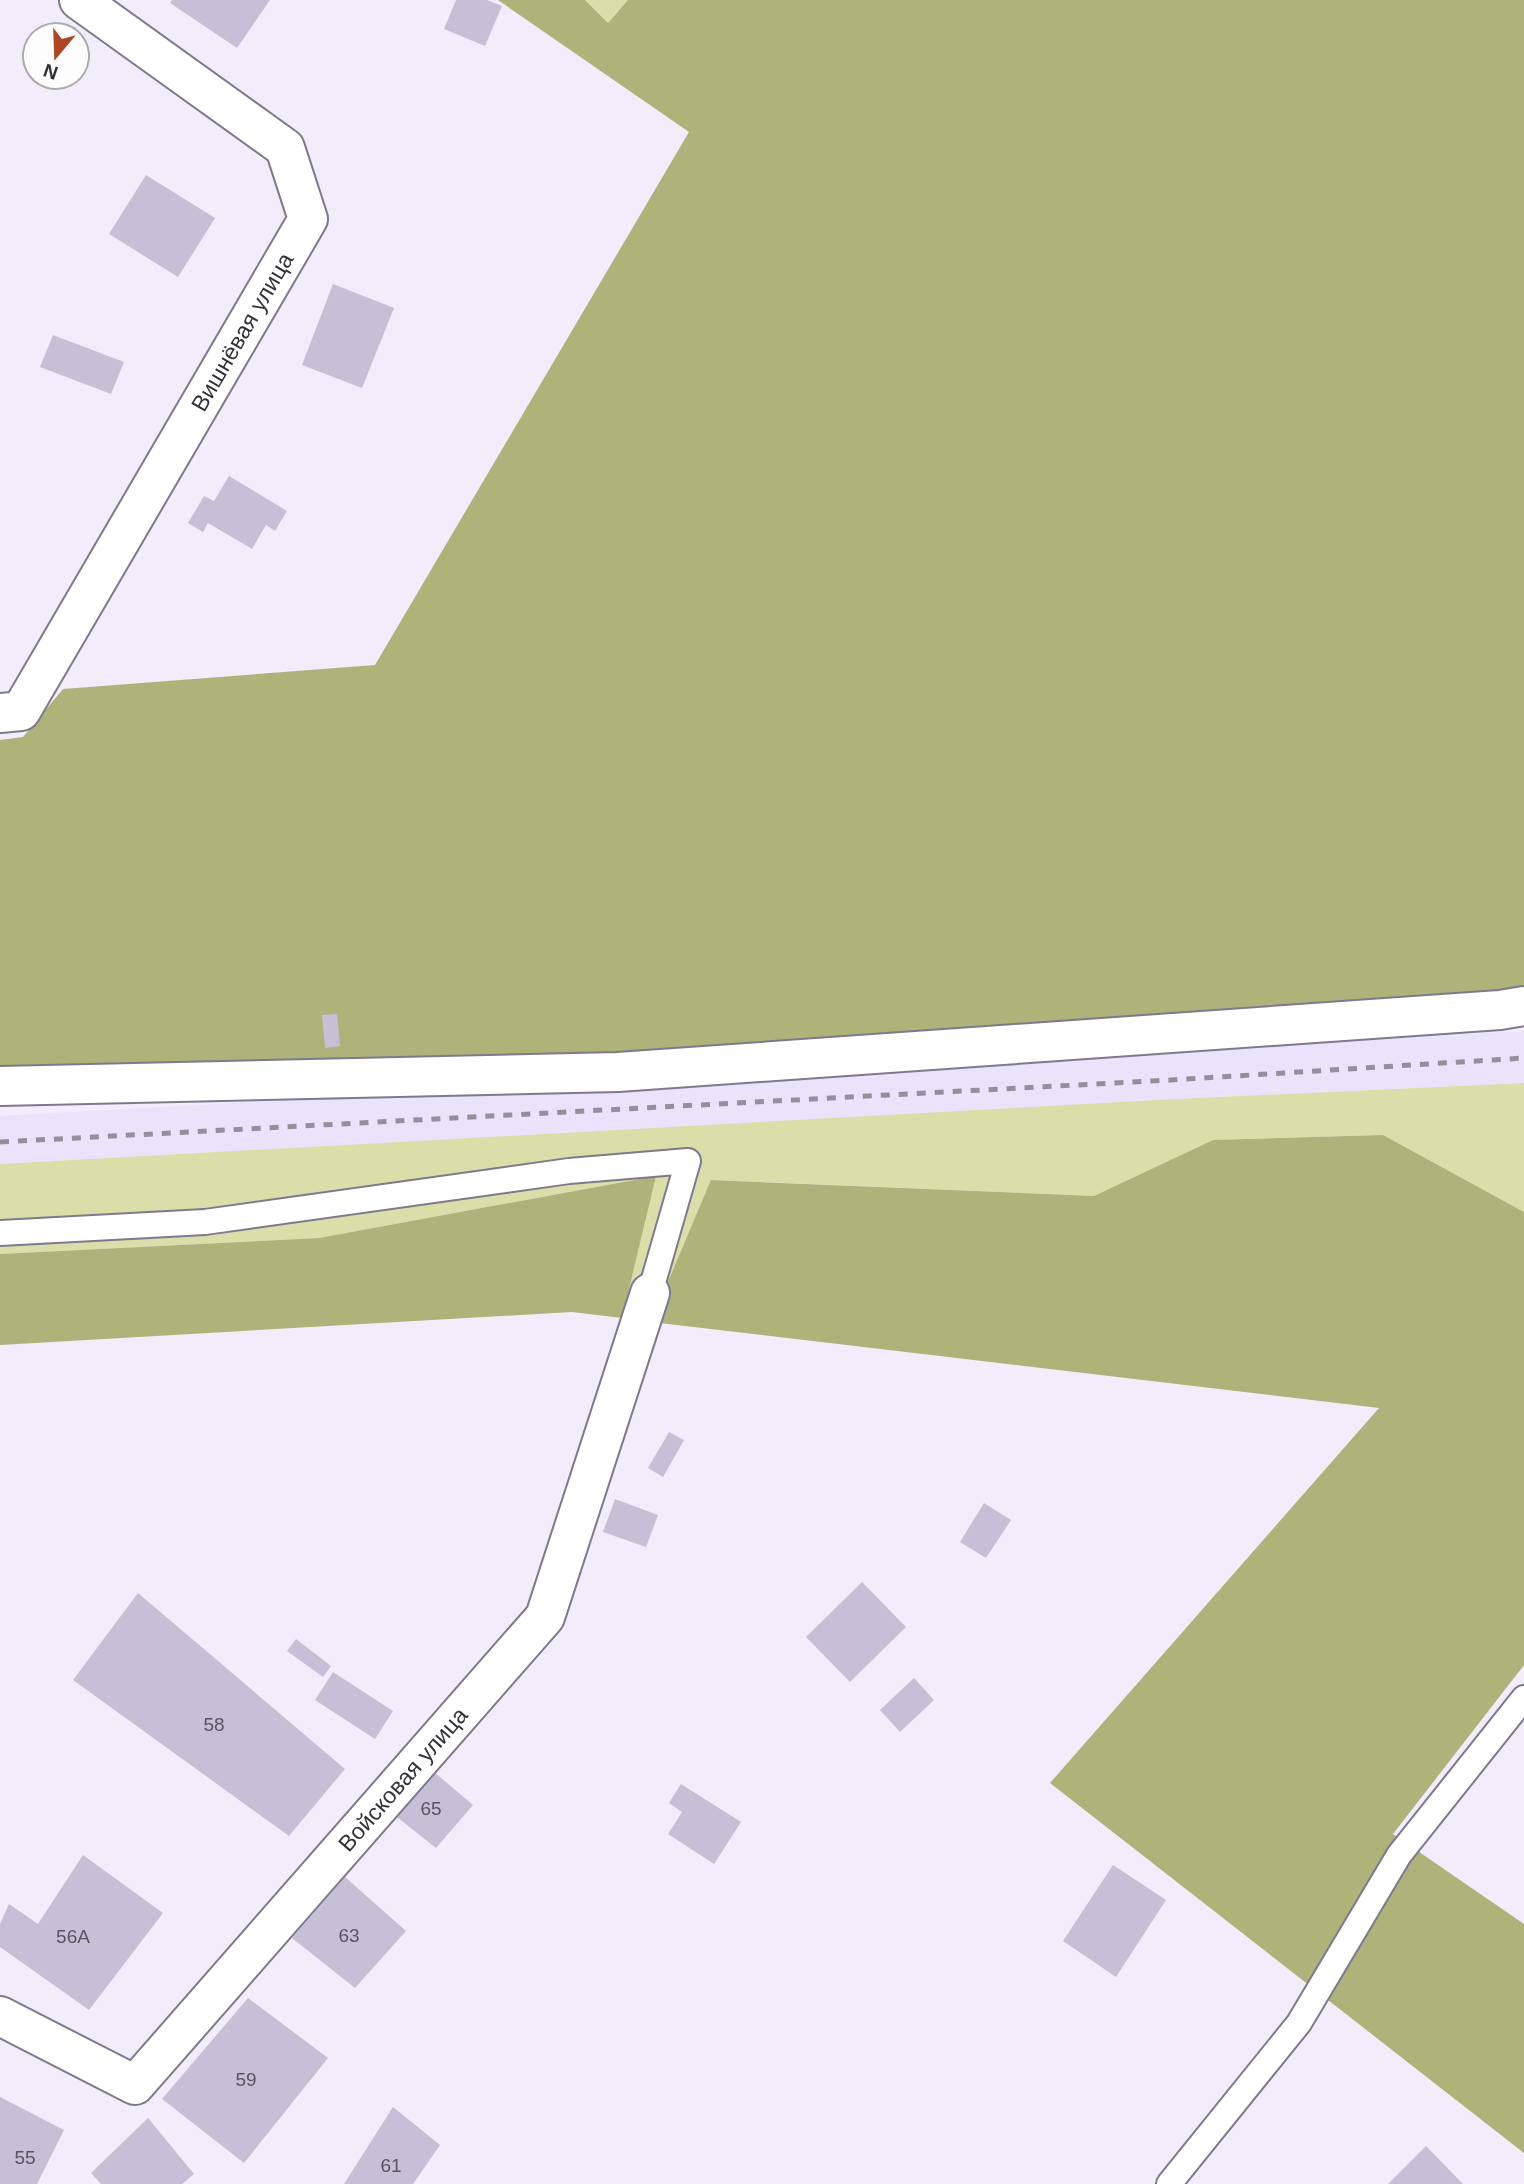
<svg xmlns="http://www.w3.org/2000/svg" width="1524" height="2184" viewBox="0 0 1524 2184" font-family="Helvetica,sans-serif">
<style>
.built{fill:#e9e3fb}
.green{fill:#dadfa9}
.forest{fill:#adb379}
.building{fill:#c6c0d6}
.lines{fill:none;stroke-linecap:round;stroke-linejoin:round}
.service-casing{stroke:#7f798e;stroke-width:28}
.minor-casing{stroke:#7f798e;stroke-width:42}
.service{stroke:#fff;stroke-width:24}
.minor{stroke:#fff;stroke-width:38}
.rail{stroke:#93909b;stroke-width:5;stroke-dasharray:9 9;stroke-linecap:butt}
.labels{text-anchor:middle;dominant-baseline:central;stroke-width:6;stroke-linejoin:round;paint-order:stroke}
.number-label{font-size:19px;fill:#585460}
.street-label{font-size:23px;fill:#333039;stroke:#fdfdfd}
</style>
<rect width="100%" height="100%" fill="#f1edfb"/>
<path class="built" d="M1524,1031V1083L1175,1099L0,1164V1116Z"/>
<g class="green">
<path d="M585,0H628L608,23Z"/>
<path d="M1524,1083V1212L1383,1135L1213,1140L1094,1196L712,1180L651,1322L622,1318L655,1176L319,1238L0,1254V1164L1175,1099Z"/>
</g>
<g class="forest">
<path d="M498,0H585L608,23L628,0H1524V989L1502,992L619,1052L0,1069V740L23,737L63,689L375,665L689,132Z"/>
<path d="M1383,1135L1524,1212V1665L1393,1834L1524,1924V2153L1050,1783L1379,1408L651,1322L711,1180L1094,1196L1213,1140Z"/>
<path d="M656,1176L622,1318L572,1312L0,1345V1254L319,1238Z"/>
</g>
<g class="building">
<path d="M172,0H270L237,48L170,3Z"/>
<path d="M456,0H487L502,6L485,46L444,29Z"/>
<path d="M146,175L215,218L178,277L109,234Z"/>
<path d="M333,284L394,308L362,388L302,365Z"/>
<path d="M53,335L124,362L111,394L40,367Z"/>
<path d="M229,476L287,511L275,531L266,525L252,549L208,523L203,532L188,523L204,496L214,501Z"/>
<path d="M337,1014L340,1046L325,1048L322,1015Z"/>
<path d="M669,1432L684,1440L663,1477L648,1468Z"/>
<path d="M615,1499L658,1515L646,1547L603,1532Z"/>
<path d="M984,1503L1011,1520L986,1558L960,1542Z"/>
<path d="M862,1582L906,1627L850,1682L806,1637Z"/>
<path d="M138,1593L345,1769L289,1836L73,1680Z"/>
<path d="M296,1639L331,1666L323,1677L287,1651Z"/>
<path d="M333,1672L393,1711L375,1739L315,1700Z"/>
<path d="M914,1678L934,1700L900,1732L880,1710Z"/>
<path d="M427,1766L473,1805L436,1848L388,1810Z"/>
<path d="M681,1784L741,1822L714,1864L668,1834L682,1812L669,1803Z"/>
<path d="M83,1855L163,1913L89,2010L0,1947V1924L9,1904L38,1924Z"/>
<path d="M1113,1865L1166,1900L1116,1977L1063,1941Z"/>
<path d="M345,1877L406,1931L355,1988L292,1938Z"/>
<path d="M248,1998L328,2058L244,2163L162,2099Z"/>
<path d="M0,2097L64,2130L37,2184H0Z"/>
<path d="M393,2107L440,2145L413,2184H344Z"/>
<path d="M148,2118L194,2174L182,2184H101L91,2173Z"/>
<path d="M1426,2146L1463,2184H1388Z"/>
</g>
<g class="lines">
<defs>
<g id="service">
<path d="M0,1233L205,1222L569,1171L688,1161L650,1293"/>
<path d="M1169,2184L1299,2023L1399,1855L1524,1698"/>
</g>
<g id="minor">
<path id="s1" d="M0,713L21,711L308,219L285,148L79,0"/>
<path d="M0,1086L618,1072L1500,1010L1524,1006"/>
<path id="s2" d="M0,2016L135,2085L545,1617L650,1293"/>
</g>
</defs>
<use href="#service" class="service-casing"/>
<use href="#minor" class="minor-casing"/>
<use href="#service" class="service"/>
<use href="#minor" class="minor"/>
<path class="rail" d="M0,1142L1171,1080L1524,1058"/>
</g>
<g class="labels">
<g class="number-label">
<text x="214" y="1724">58</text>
<text x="431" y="1808">65</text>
<text x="349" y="1935">63</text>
<text x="73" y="1936">56А</text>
<text x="246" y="2079">59</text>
<text x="25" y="2157">55</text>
<text x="391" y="2165">61</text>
</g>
<g class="street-label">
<text stroke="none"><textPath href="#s1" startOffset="460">Вишнёвая улица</textPath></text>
<text stroke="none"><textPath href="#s2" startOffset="558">Войсковая улица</textPath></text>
</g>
</g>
<g transform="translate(56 56) rotate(199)"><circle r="33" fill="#fdfdfd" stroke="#acabaf" stroke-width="2"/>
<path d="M0-5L12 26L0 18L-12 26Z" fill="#ae4624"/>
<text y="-10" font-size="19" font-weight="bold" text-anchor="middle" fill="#333039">N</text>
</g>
</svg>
